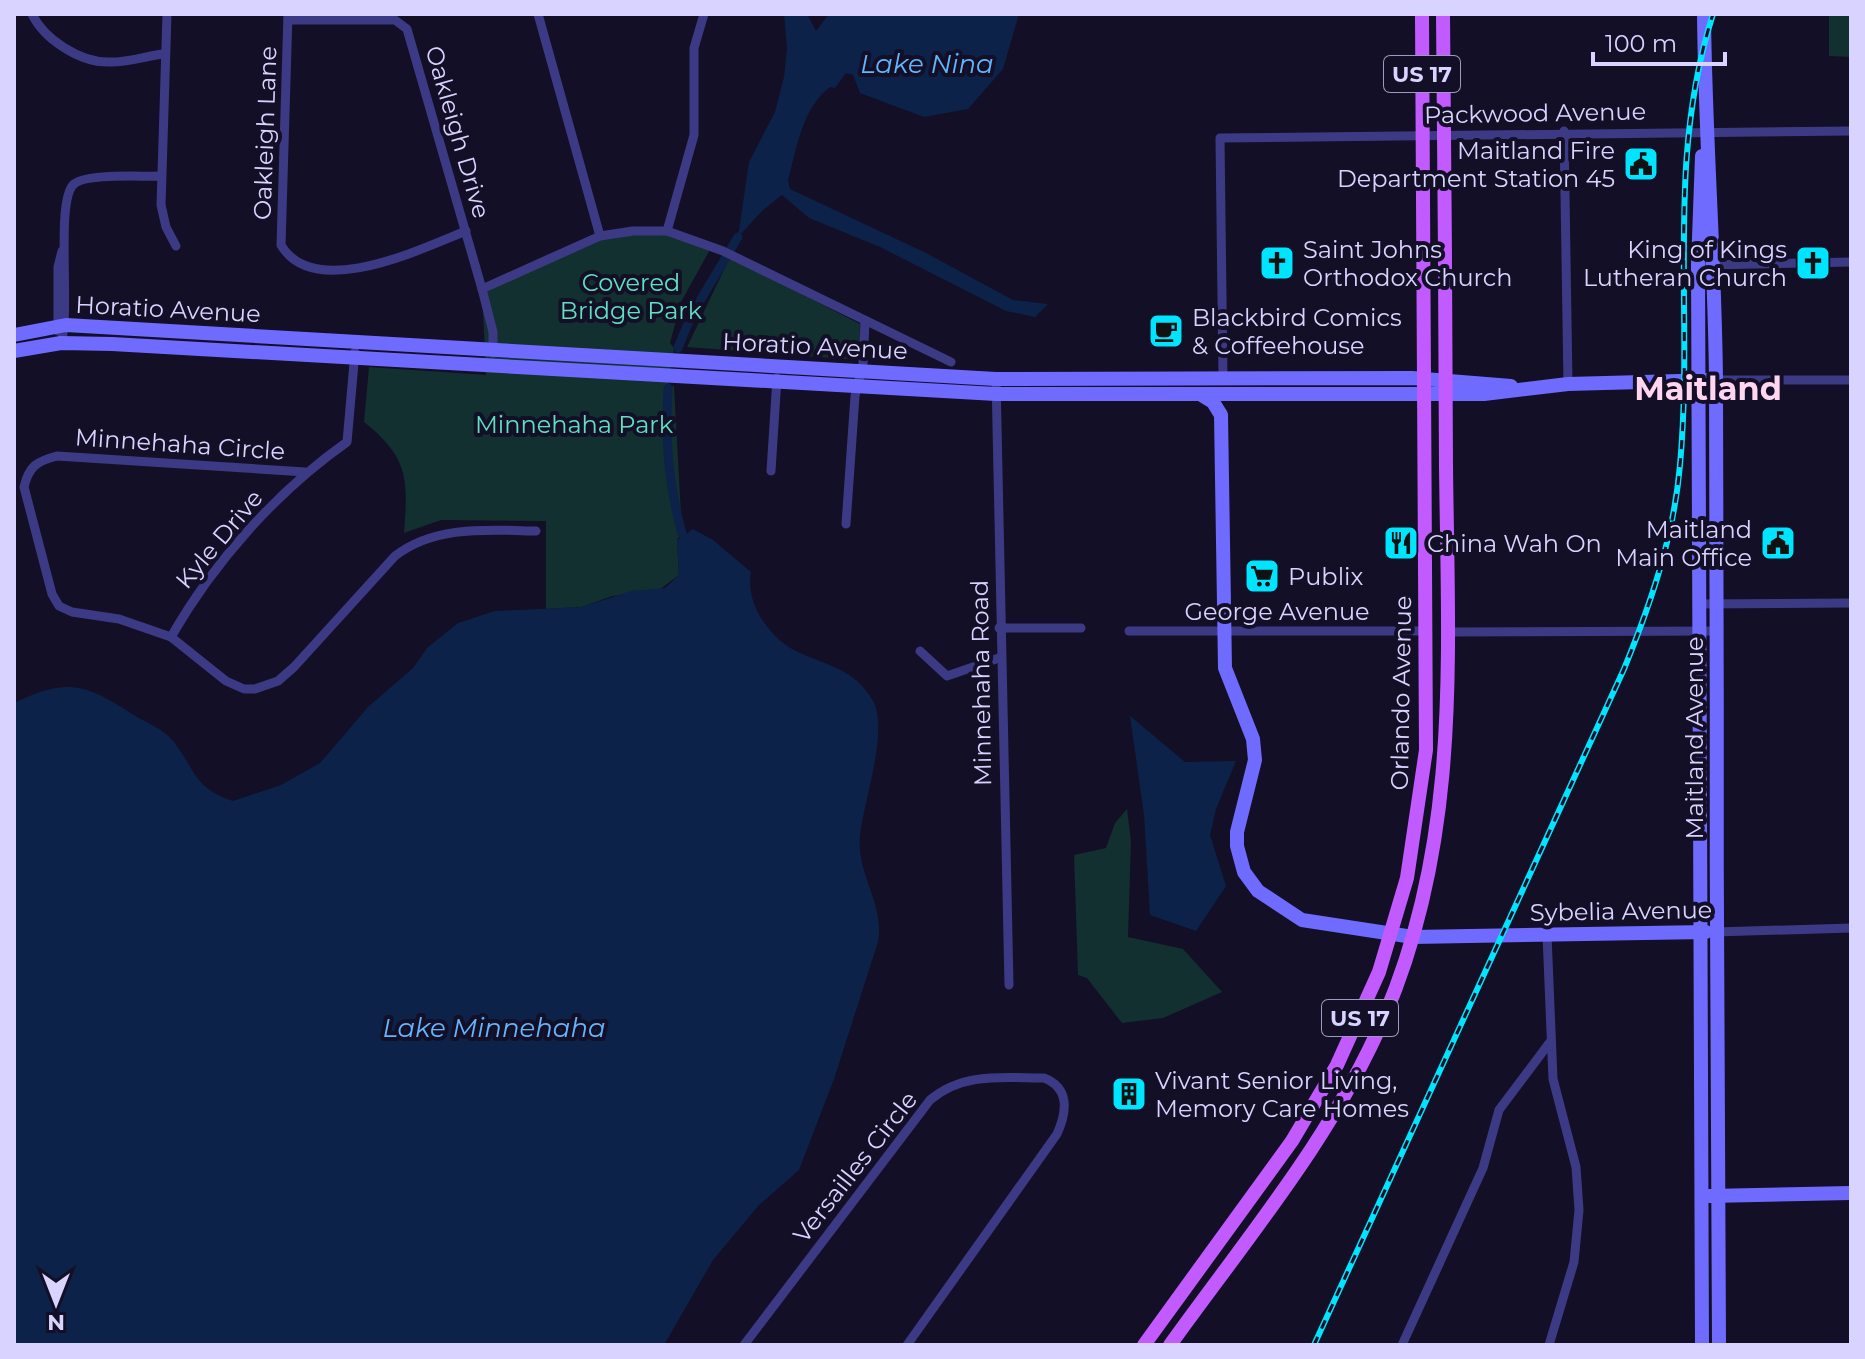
<svg xmlns="http://www.w3.org/2000/svg" width="1865" height="1359" viewBox="0 0 1865 1359" font-family="Montserrat,sans-serif">
<style>
.green{fill:#12302f}
.water{fill:#0c2248}
.lines{fill:none;stroke-linecap:round;stroke-linejoin:round}
.canal{stroke:#0c2248;stroke-width:9}
.street{stroke:#3d3a85;stroke-width:9}
.secondary{stroke:#6f6bff;stroke-width:14}
.primary{stroke:#c25bff;stroke-width:14}
.rail-casing{stroke:#00e5ff;stroke-width:6}
.rail{stroke:#130f26;stroke-width:3;stroke-dasharray:9;stroke-linecap:butt}
.labels{text-anchor:middle;dominant-baseline:central;stroke-width:8;stroke-linejoin:round;paint-order:stroke}
.shield{fill:#130f26;stroke:#9e99be;stroke-width:2}
.shield-label{font-size:22px;font-weight:bold;fill:#d9d4ff}
.street-label{font-size:24px;fill:#d9d4ff;stroke:#130f26}
.poi-label{font-size:24px;fill:#d9d4ff;stroke:#130f26;text-anchor:start}
.park-label{font-size:24px;fill:#5fe0c0;stroke:#130f26}
.water-label{font-size:26px;font-style:italic;fill:#62b6ff;stroke:#130f26}
.district-label{font-size:32px;font-weight:bold;fill:#ffd6f0;stroke:#130f26}
</style>
<rect width="100%" height="100%" fill="#130f26"/>
<g class="green">
<path d="M1829,14H1851V57L1829,56Z"/>
<path d="M653,229L712,246L681,302L670,343L674,348L668,387L674,386L682,533L677,540L679,575L659,590L612,596L582,607L546,609V521L441,520L404,533C408,479 409,458 364,422L369,367L486,375L482,289L588,241Z"/>
<path d="M730,257L860,324L859,360L687,347Z"/>
<path d="M1127,809L1131,841L1128,937L1183,949L1222,992L1163,1018L1122,1023L1087,978L1078,975L1074,855L1106,848L1115,823Z"/>
</g>
<g class="water">
<path d="M784,14H807L816,31L829,14H1019L1003,69L968,109L924,117L860,93L853,75L846,73L835,88L830,87C802,108 797,148 788,180L790,189L926,253L1013,300L1048,304L1035,317L1006,311L880,247L809,218L782,195L763,210L738,237L749,162L775,112L784,77L787,48Z"/>
<path d="M693,529L713,540L751,572C745,605 771,641 802,654C831,666 855,671 872,699C890,728 864,800 860,835C856,874 885,904 878,942L834,1079L799,1170L759,1205L713,1260L664,1345H14V703C67,677 86,684 134,715C148,724 163,728 174,742C196,771 194,788 233,801L281,785L320,763L368,707L413,668L427,648L458,623L495,611L582,607L631,591L665,588L679,575L677,540Z"/>
<path d="M1130,716L1185,762L1236,761L1216,809L1210,835L1226,886L1196,931L1150,915L1144,815Z"/>
</g>
<g class="lines">
<g class="canal">
<path d="M678,348L691,316L738,237"/>
<path d="M668,388C665,439 668,484 682,533"/>
</g>
<g class="street">
<path d="M32,14C44,39 79,62 108,62C126,63 146,56 163,54"/>
<path d="M167,14L161,205L166,227L176,246"/>
<path d="M288,14L281,245C314,301 421,249 466,231"/>
<path d="M538,14L600,236"/>
<path d="M288,20H395L407,29L482,289L493,332V353"/>
<path d="M1564,131L1568,384"/>
<path d="M667,231L694,135V48L704,14"/>
<path d="M1709,265L1851,262"/>
<path d="M482,289L600,236L633,231H667L723,251L951,362"/>
<path d="M58,331V267L62,251"/>
<path d="M61,343C71,310 55,200 74,184C87,173 142,177 160,176"/>
<path d="M1223,378L1220,138L1851,131"/>
<path d="M996,379L1009,985"/>
<path d="M1716,380H1851"/>
<path d="M771,471L777,378"/>
<path d="M305,472L57,456C37,461 29,466 24,487L52,594L59,606L72,612L119,619L171,637L226,681L244,689H255L278,681L294,667L395,556C435,525 488,530 536,531"/>
<path d="M846,524L855,396L863,363L865,322"/>
<path d="M1699,604L1851,603"/>
<path d="M999,628H1081"/>
<path d="M1129,631H1426"/>
<path d="M1447,632L1716,631"/>
<path d="M171,637C214,562 276,492 347,442L355,352"/>
<path d="M920,651L947,676L999,658"/>
<path d="M1715,932L1851,928"/>
<path d="M1547,935L1553,1079L1576,1167L1579,1210L1574,1262L1549,1345"/>
<path d="M744,1345L930,1100C963,1072 1003,1078 1044,1078C1070,1088 1067,1112 1057,1134L907,1345"/>
<path d="M1402,1345L1483,1168L1499,1110L1550,1042"/>
</g>
<g class="secondary">
<path d="M1704,14C1705,137 1715,259 1716,382C1718,703 1715,1024 1719,1345"/>
<path d="M14,335L66,325L996,379L1412,378L1511,386"/>
<path d="M14,351L61,343L112,344L996,394H1484L1568,384L1716,380"/>
<path d="M1200,394L1213,402L1221,415L1225,668L1253,739L1255,760L1237,832V846L1244,872L1258,891L1302,920L1413,937L1706,932"/>
<path d="M1709,1196L1851,1193"/>
<path d="M1702,1345L1698,265L1702,156"/>
</g>
<g class="primary">
<path d="M1144,1345L1292,1141L1337,1065L1379,972L1407,878L1426,750L1422,14"/>
<path d="M1170,1345C1246,1239 1334,1135 1385,1015C1461,837 1448,654 1446,466C1445,315 1445,165 1443,14"/>
</g>
<defs>
<path id="rail" d="M1314,1345L1624,669C1651,603 1674,536 1680,465C1694,311 1665,164 1713,14"/>
</defs>
<use href="#rail" class="rail-casing"/>
<use href="#rail" class="rail"/>
</g>
<defs>
<symbol id="civic-square" viewBox="-11 -11 22 22"><rect x="-9" y="-9" width="18" height="18" rx="4" fill="#00e5ff" stroke="#130f26"/><path d="M-.6-6.5H3V-4.5H.6V-3L4-1V1h2V6H-6V1h2V-1L-.6-3ZM-1.2 2.5V6h2.4V2.5Z" fill="#111"/></symbol>
<symbol id="church-square" viewBox="-11 -11 22 22"><rect x="-9" y="-9" width="18" height="18" rx="4" fill="#00e5ff" stroke="#130f26"/><path d="M-1.2-6h2.4v3.5h3.3v2.4h-3.3V6h-2.4V-.1h-3.3v-2.4h3.3Z" fill="#111"/></symbol>
<symbol id="cafe-square" viewBox="-11 -11 22 22"><rect x="-9" y="-9" width="18" height="18" rx="4" fill="#00e5ff" stroke="#130f26"/><path d="M-5.5-4.5H6V0H3Q3 3.5 0 3.5H-2.5Q-5.5 3.5-5.5 0ZM3-3.2v2h1.7v-2ZM-6 4.5H4V6H-6Z" fill="#111"/></symbol>
<symbol id="restaurant-square" viewBox="-11 -11 22 22"><rect x="-9" y="-9" width="18" height="18" rx="4" fill="#00e5ff" stroke="#130f26"/><path d="M-5-6h1v4h1v-4h1v4h1v-4h1v5L-1.5 .5V6h-2V.5L-5-1ZM5-6V6H3V1.5H1.5Q1.5-4 5-6Z" fill="#111"/></symbol>
<symbol id="supermarket-square" viewBox="-11 -11 22 22"><rect x="-9" y="-9" width="18" height="18" rx="4" fill="#00e5ff" stroke="#130f26"/><path d="M-6-5.5h2.5l.6 2H6L4.5 2H-2.5L-4.4-4H-6ZM-1.5 3.2a1.3 1.3 0 1 0 .1 0ZM3 3.2a1.3 1.3 0 1 0 .1 0Z" fill="#111"/></symbol>
<symbol id="building-square" viewBox="-11 -11 22 22"><rect x="-9" y="-9" width="18" height="18" rx="4" fill="#00e5ff" stroke="#130f26"/><path d="M-4-6H4V6H1V3H-1V6H-4ZM-2.5-4.3h1.7v1.8h-1.7ZM.8-4.3h1.7v1.8H.8ZM-2.5-1h1.7V.8h-1.7ZM.8-1h1.7V.8H.8Z" fill="#111"/></symbol>
</defs>
<g fill-rule="evenodd">
<use href="#civic-square" x="1621" y="144" width="40" height="40"/>
<use href="#church-square" x="1257" y="243" width="40" height="40"/>
<use href="#church-square" x="1793" y="243" width="40" height="40"/>
<use href="#cafe-square" x="1146" y="311" width="40" height="40"/>
<use href="#restaurant-square" x="1381" y="523" width="40" height="40"/>
<use href="#civic-square" x="1758" y="523" width="40" height="40"/>
<use href="#supermarket-square" x="1242" y="556" width="40" height="40"/>
<use href="#building-square" x="1109" y="1074" width="40" height="40"/>
</g>
<g class="labels">
<g class="shield">
<rect x="1384" y="56" width="76" height="36" rx="6"/>
<rect x="1322" y="1000" width="76" height="36" rx="6"/>
</g>
<g class="shield-label">
<text x="1422" y="74">US 17</text>
<text x="1360" y="1018">US 17</text>
</g>
<g class="street-label">
<text transform="translate(1535 113) rotate(-1)">Packwood Avenue</text>
<text transform="translate(458 132) rotate(74)">Oakleigh Drive</text>
<text transform="translate(265 133) rotate(-88)">Oakleigh Lane</text>
<text transform="translate(168 309) rotate(3)">Horatio Avenue</text>
<text transform="translate(815 346) rotate(3)">Horatio Avenue</text>
<text transform="translate(180 444) rotate(4)">Minnehaha Circle</text>
<text transform="translate(219 539) rotate(-50)">Kyle Drive</text>
<text x="1277" y="611">George Avenue</text>
<text transform="translate(981 683) rotate(-91)">Minnehaha Road</text>
<text transform="translate(1401 693) rotate(-89)">Orlando Avenue</text>
<text transform="translate(1694 738) rotate(-90)">Maitland Avenue</text>
<text transform="translate(1621 911) rotate(-1)">Sybelia Avenue</text>
<text transform="translate(855 1167) rotate(-52)">Versailles Circle</text>
</g>
<g class="poi-label">
<text x="1615" y="150" text-anchor="end">Maitland Fire<tspan x="1615" dy="28">Department Station 45</tspan></text>
<text x="1303" y="249">Saint Johns<tspan x="1303" dy="28">Orthodox Church</tspan></text>
<text x="1787" y="249" text-anchor="end">King of Kings<tspan x="1787" dy="28">Lutheran Church</tspan></text>
<text x="1192" y="317">Blackbird Comics<tspan x="1192" dy="28">&amp; Coffeehouse</tspan></text>
<text x="1752" y="529" text-anchor="end">Maitland<tspan x="1752" dy="28">Main Office</tspan></text>
<text x="1427" y="543">China Wah On</text>
<text x="1288" y="576">Publix</text>
<text x="1155" y="1080">Vivant Senior Living,<tspan x="1155" dy="28">Memory Care Homes</tspan></text>
</g>
<g class="park-label">
<text x="631" y="282">Covered<tspan x="631" dy="28">Bridge Park</tspan></text>
<text x="574" y="424">Minnehaha Park</text>
</g>
<g class="water-label">
<text x="927" y="64">Lake Nina</text>
<text x="494" y="1028">Lake Minnehaha</text>
</g>
<g class="district-label">
<text x="1708" y="388">Maitland</text>
</g>
</g>
<rect width="1865" height="1359" fill="none" stroke="#d9d4ff" stroke-width="32"/>
<g transform="translate(56 1303) rotate(180)" stroke="#130f26" stroke-width="6" paint-order="stroke">
<path d="M0-6L14 30L0 20L-14 30Z" fill="#d9d4ff"/>
<text y="-12" font-size="22" font-weight="bold" text-anchor="middle" fill="#d9d4ff">N</text>
</g>
<path d="M1593 52v12h132v-12" fill="none" stroke="#d9d4ff" stroke-width="4"/>
<text x="1605" y="52" font-size="24" fill="#d9d4ff" stroke="#130f26" stroke-width="6" paint-order="stroke">100 m</text>
</svg>
